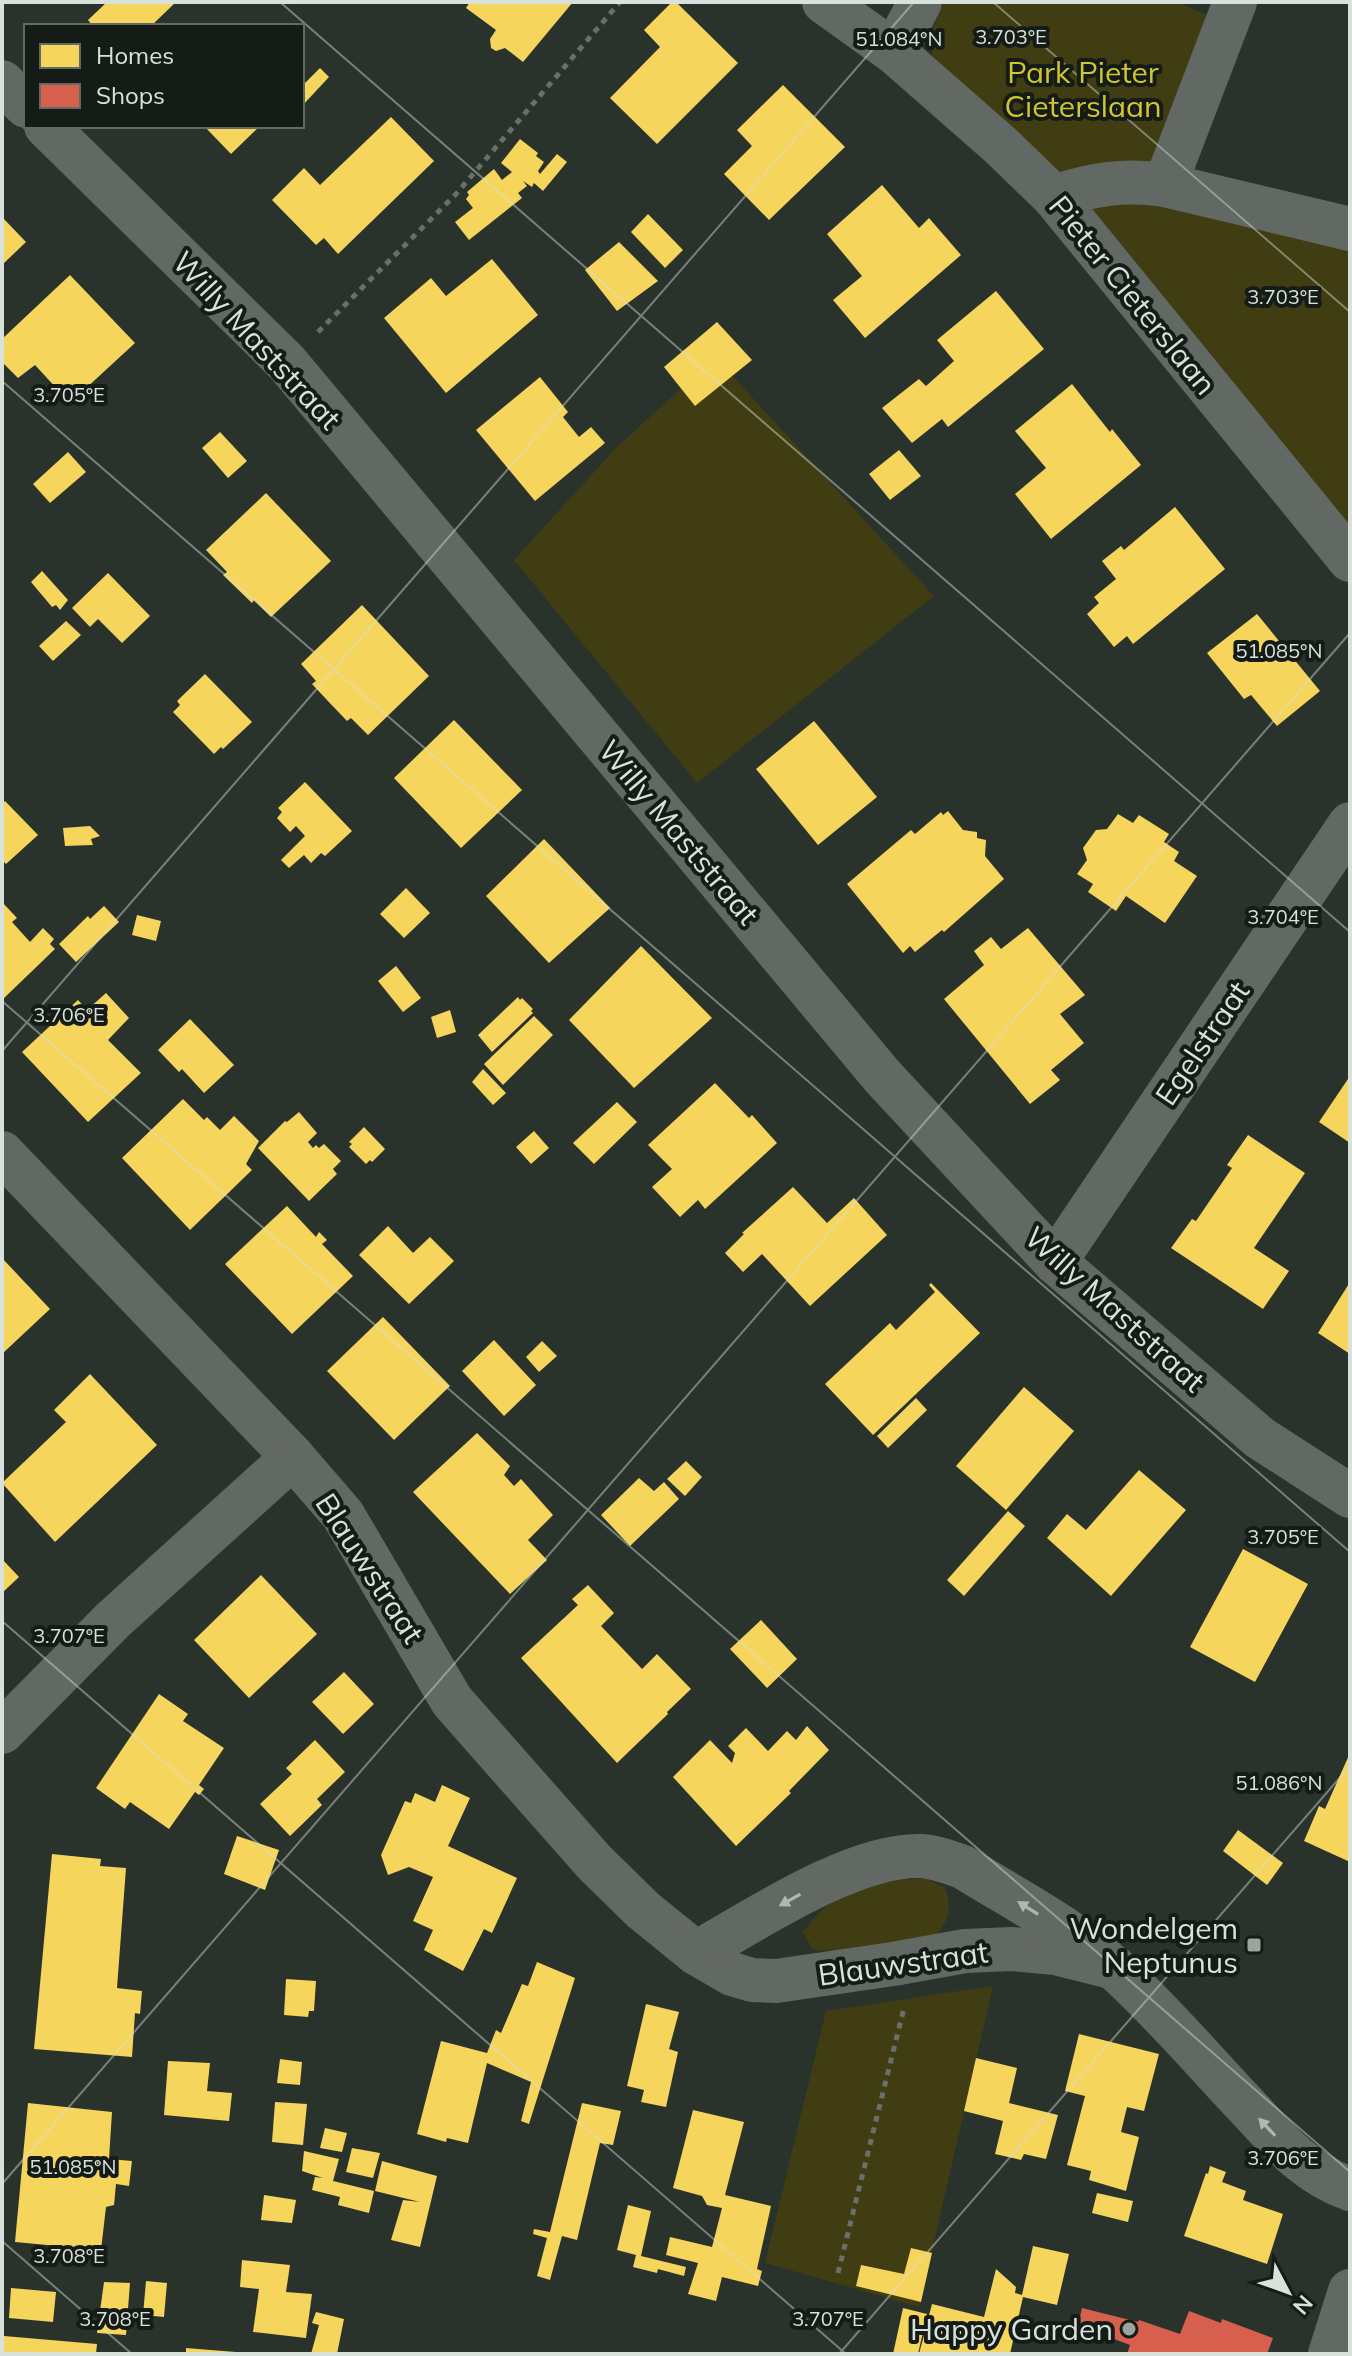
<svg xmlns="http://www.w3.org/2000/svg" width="1352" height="2356" viewBox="0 0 1352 2356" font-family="Mulish,sans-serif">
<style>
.green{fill:#403d13}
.homes{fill:#f6d55c}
.shops{fill:#d6604d}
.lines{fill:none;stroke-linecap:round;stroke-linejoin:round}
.path{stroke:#6a6f6b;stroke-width:5;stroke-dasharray:6 6;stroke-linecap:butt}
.minor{stroke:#626863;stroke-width:44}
.oneway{fill:#afb7b1}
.ticks{fill:none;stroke:#d8e1db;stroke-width:2;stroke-opacity:0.45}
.poi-dot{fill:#9ba49e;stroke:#151b16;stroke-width:3}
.labels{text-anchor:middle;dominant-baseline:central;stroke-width:8;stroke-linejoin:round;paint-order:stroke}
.park-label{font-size:30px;fill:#d0c632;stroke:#151b16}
.street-label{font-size:30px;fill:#d8e1db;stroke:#151b16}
.poi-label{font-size:30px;fill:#d8e1db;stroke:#151b16;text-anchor:end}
.ticks-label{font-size:20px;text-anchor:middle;fill:#d8e1db;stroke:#151b16;stroke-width:8;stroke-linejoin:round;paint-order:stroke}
</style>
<rect width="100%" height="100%" fill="#2a322c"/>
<g class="green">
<path d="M944,2H1176L1207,15L1140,188L1350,242V542L932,68L933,27Z"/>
<path d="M715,357L934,596L697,783L514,560L615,449Z"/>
<path d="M905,1879H927L945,1888C954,1912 946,1924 931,1942L860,1952L813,1950L803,1932C830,1894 861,1885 905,1879Z"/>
<path d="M993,1986L919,2307L765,2263L826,2011Z"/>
</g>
<g class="homes">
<path d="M107,2H176L151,26H93L88,20Z"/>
<path d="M470,2H573L523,62L505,48L496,51L491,48L490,39L496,30L466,8Z"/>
<path d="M672,2H676L738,63L657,144L610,98L660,47L644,30Z"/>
<path d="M320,68L329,77L302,106V86Z"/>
<path d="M783,85L845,147L769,220L724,174L752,146L737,130Z"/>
<path d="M391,117L434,161L338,254L324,238L316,245L272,200L304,168L320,185Z"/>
<path d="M204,126H260L231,154Z"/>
<path d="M520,139L538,153L536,156L544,162L538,171L540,174L557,154L567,162L543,191L534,183L532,187L523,181L527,186L518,193L522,198L469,240L455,222L473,208L466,199L469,195L467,192L494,169L502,180L512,172L501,163Z"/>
<path d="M882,185L919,228L929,218L961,255L865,338L833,300L862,276L827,234Z"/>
<path d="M648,214L683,250L665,268L631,232Z"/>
<path d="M2,217L26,242L2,265Z"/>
<path d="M619,242L658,281L617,311L585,270Z"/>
<path d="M492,259L538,315L446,393L384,318L431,278L446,296Z"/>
<path d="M70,275L135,343L70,403L35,365L18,378L2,362V339Z"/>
<path d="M996,291L1044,349L948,427L942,419L912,443L882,408L919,379L926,386L954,361L937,340Z"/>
<path d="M717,322L752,360L695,406L664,367Z"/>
<path d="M540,377L568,412L563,417L579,437L591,427L605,443L535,501L476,430Z"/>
<path d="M1072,384L1110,432L1112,429L1141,465L1051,539L1015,494L1046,468L1015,431Z"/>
<path d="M220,432L247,461L228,478L202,448Z"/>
<path d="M899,450L921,476L890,500L869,474Z"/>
<path d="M68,452L86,472L50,503L33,484Z"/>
<path d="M266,493L331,561L271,617L254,600L252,603L223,575L227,572L206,550Z"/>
<path d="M1175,507L1225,569L1133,644L1127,636L1114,647L1087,614L1099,603L1094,597L1116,579L1102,561L1121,546L1124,550Z"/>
<path d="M42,571L68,600L60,610L56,605L52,607L31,582Z"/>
<path d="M108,573L150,616L122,643L98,619L90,627L72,608Z"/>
<path d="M362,605L429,676L368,735L351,718L347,721L327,700L312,684L316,681L301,664Z"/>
<path d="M1257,614L1320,691L1277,726L1251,695L1244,699L1207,653Z"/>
<path d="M66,621L81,635L53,661L39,646Z"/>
<path d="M205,674L252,722L223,749L221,747L214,754L173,712L180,705L177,701Z"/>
<path d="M454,720L522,790L461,848L394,778Z"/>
<path d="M814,721L877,797L818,845L756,769Z"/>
<path d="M305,782L352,831L325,856L321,853L311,863L304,855L289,868L281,860L305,836L296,826L290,832L277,818L282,812L278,808Z"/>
<path d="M5,801L38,835L6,864L2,860V804Z"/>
<path d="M948,811L963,830L977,832V838L986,840L985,856L1004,879L944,932L942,930L915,952L910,946L903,953L847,884L911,830L915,834L941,812L943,815Z"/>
<path d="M1118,814L1133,823L1139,815L1169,834L1164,842L1179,852L1174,861L1197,876L1165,923L1126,896L1116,911L1088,892L1093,884L1077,874L1087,860L1083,848L1096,830L1107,829Z"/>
<path d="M90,826L100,836L91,839L93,845L65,846L63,828Z"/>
<path d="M544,839L610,908L549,963L486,896Z"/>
<path d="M406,888L430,913L404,938L380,914Z"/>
<path d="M2,902L17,918L12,922L30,942L43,928L54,939L50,944L55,949L2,1000Z"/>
<path d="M104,906L119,922L76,962L59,944L88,916L90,919Z"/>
<path d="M137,915L161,921L156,941L132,935Z"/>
<path d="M1028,928L1085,995L1060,1014L1084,1043L1051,1070L1060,1080L1030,1104L944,999L984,965L974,951L991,937L1001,949Z"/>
<path d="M641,946L712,1018L634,1088L569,1020Z"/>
<path d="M396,966L421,998L403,1012L378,981Z"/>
<path d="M106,993L129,1018L108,1040L141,1073L88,1122L22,1052L78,1000L87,1010Z"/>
<path d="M518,997L520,1000L522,998L533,1009L531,1011L533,1013L492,1052L478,1035Z"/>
<path d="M450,1010L456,1032L437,1038L431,1017Z"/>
<path d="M534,1016L553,1035L503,1085L484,1064Z"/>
<path d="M190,1019L234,1065L204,1093L182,1069L179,1072L158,1050Z"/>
<path d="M483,1069L506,1093L493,1105L472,1082Z"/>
<path d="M1350,1076V1143L1319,1122Z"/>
<path d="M715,1083L749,1118L752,1115L777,1143L705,1209L698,1200L680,1217L652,1187L672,1169L648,1145Z"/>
<path d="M183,1099L204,1120L207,1117L220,1130L234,1116L259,1141L246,1164L252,1170L190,1230L122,1158Z"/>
<path d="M617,1102L637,1122L594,1164L573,1143Z"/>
<path d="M299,1112L317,1133L308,1142L313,1148L316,1145L319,1148L324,1144L341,1161L333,1169L337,1174L309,1201L258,1148L285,1121L287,1122Z"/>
<path d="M364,1127L385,1149L372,1162L370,1160L366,1164L349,1147L352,1144L349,1142Z"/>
<path d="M534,1131L549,1148L531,1164L516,1147Z"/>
<path d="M1248,1135L1305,1173L1254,1248L1289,1271L1263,1309L1171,1248L1192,1219L1196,1221L1232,1168L1227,1165Z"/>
<path d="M793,1187L827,1223L854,1198L887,1235L810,1306L762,1254L743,1272L725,1253L744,1234L742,1233Z"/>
<path d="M287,1206L316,1237L319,1232L327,1240L322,1244L353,1276L292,1334L225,1264Z"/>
<path d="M388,1226L413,1253L430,1237L454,1261L409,1304L359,1255Z"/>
<path d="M2,1258L50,1309L2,1354Z"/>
<path d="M1350,1282V1354L1318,1333Z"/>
<path d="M931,1283L980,1333L873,1435L825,1384L890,1323L896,1330L935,1292L929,1285Z"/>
<path d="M383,1317L450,1386L394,1440L327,1371Z"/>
<path d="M494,1340L536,1385L504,1416L462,1371Z"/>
<path d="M542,1341L557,1356L539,1372L526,1357Z"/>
<path d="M90,1374L157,1445L55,1542L2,1483L66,1422L54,1410Z"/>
<path d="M1024,1387L1074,1431L1006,1510L956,1466Z"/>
<path d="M916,1398L927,1410L888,1448L877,1436Z"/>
<path d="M477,1433L510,1466L504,1475L514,1486L521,1479L553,1515L528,1540L547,1560L510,1594L413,1492Z"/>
<path d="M686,1461L702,1477L685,1496L667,1479Z"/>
<path d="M1139,1470L1186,1510L1111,1596L1047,1538L1067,1514L1086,1530Z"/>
<path d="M639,1478L654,1491L664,1482L679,1499L630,1546L601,1515Z"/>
<path d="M1008,1511L1025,1526L964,1596L947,1580Z"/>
<path d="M1243,1549L1308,1584L1255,1682L1190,1647Z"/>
<path d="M2,1559L19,1577L2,1593Z"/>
<path d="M261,1575L317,1634L249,1698L194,1640Z"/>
<path d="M588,1585L614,1613L601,1626L642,1669L657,1654L691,1689L667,1712L668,1714L617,1763L521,1658L578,1605L572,1599Z"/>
<path d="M761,1620L797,1659L767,1688L730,1649Z"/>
<path d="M344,1672L374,1704L343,1734L312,1702Z"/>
<path d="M159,1694L188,1714L183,1721L224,1748L199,1785L204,1789L199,1795L195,1792L169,1829L130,1802L125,1809L96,1788Z"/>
<path d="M807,1726L829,1750L789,1791L791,1793L736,1846L673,1777L710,1740L732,1763L735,1753L728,1746L746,1728L768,1751L787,1731L796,1740Z"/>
<path d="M315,1740L345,1772L317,1799L322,1805L290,1836L260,1804L292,1774L286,1768Z"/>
<path d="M1350,1753V1862L1304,1841L1319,1806L1325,1809Z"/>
<path d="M442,1785L470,1798L448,1846L517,1878L492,1933L484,1929L463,1971L424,1950L433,1930L413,1921L433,1877L409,1867L388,1875L381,1855L405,1801L411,1803L415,1793L435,1802Z"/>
<path d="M1238,1830L1283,1863L1267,1885L1223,1851Z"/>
<path d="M237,1836L279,1850L265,1890L224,1874Z"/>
<path d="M52,1854L101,1859L100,1866L126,1868L117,1988L142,1991L140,2014L135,2013L132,2057L34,2049Z"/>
<path d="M537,1962L575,1978L529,2124L521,2121L531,2082L487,2063L468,2143L447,2138L446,2142L417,2134L441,2041L487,2053L496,2030L501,2033L522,1984L528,1986Z"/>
<path d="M286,1979L316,1981L314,2011H309L308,2017L284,2015Z"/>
<path d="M646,2004L679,2012L669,2049L678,2052L666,2107L641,2102L644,2090L627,2086Z"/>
<path d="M1079,2034L1159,2054L1144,2111L1127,2107L1121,2132L1139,2137L1126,2191L1089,2180L1091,2171L1067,2165L1085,2096L1065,2091Z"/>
<path d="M976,2058L1017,2068L1009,2103L1058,2115L1046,2159L1024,2154L1021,2160L995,2154L1003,2121L964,2111Z"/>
<path d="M280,2059L302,2062L300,2085L277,2083Z"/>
<path d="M168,2061L210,2063L207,2091L232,2093L229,2121L164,2115Z"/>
<path d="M275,2102L307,2104L303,2145L272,2142Z"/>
<path d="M28,2103L112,2112L109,2159L132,2161L129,2186L116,2184L114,2205L106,2207L101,2250L15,2242Z"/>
<path d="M582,2103L621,2111L613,2145L600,2143L577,2240L562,2236L550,2280L537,2276L547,2238L533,2234L534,2229L550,2232Z"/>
<path d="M693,2110L744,2122L725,2195L771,2206L757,2269L762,2271L758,2286L722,2277L716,2301L688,2294L698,2263L666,2255L670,2237L712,2247L722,2208L707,2205L702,2196L673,2188Z"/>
<path d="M325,2128L347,2133L342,2152L320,2148Z"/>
<path d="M352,2148L380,2153L373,2178L346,2172Z"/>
<path d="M304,2151L339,2159L333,2181L374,2191L369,2213L338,2205L340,2197L312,2190L315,2177L323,2178L302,2171Z"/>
<path d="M382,2161L437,2176L420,2247L391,2240L403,2200L420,2202L375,2191Z"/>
<path d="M1210,2166L1226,2172L1222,2182L1246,2191L1243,2200L1283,2214L1267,2264L1184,2236L1206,2173L1208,2174Z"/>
<path d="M1097,2193L1133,2201L1128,2222L1092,2213Z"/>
<path d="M264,2195L296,2200L292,2223L261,2220Z"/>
<path d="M628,2205L651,2211L641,2256L686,2267L684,2276L658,2269L657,2273L633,2267L636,2255L617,2250Z"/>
<path d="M1033,2246L1069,2254L1057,2305L1023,2297L1010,2354H919L932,2304L984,2317L996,2269L1016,2287L1015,2293L1022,2295Z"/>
<path d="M911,2248L932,2253L921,2302L856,2286L861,2265L904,2274Z"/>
<path d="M242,2260L290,2265L286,2292L312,2294L306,2338L253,2332L259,2289L240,2287Z"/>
<path d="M146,2281L167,2283L164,2317L143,2315Z"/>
<path d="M104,2282L130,2283L126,2335L97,2333Z"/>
<path d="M11,2288L56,2292L53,2322L9,2318Z"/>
<path d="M903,2308L927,2314L918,2354H893Z"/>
<path d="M316,2312L344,2319L337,2354H311L319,2325L312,2323Z"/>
<path d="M4,2336L97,2344L96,2354H2Z"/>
<path d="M186,2348L236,2352V2354H186Z"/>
</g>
<path class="shops" d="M1082,2308L1138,2322L1139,2320L1180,2334L1189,2311L1221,2323L1222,2319L1273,2338L1267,2354H1127L1130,2345L1106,2336L1107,2334L1078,2325Z"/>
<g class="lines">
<g class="path">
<path d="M318,332L456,194L620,2"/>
<path d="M838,2273L904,2008"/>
</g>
<g class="minor">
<path d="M824,2L894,52L999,144L1054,197L1350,560"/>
<path d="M894,52L920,2"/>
<path d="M2,82L26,106"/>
<path d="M46,126L287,363L882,1076L1055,1262L1260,1438L1350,1496"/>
<path d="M1165,185L1235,2"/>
<path d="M1054,197C1093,184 1124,179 1165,185L1350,229"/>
<path d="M2,1153L293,1457L343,1515L452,1701L594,1862L643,1910L696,1953L732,1974L752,1980L776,1981L893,1964L965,1951L1012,1949L1055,1953L1115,1968"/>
<path d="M1055,1262L1350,824"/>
<path d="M2,1732L113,1620L293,1457"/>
<path d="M696,1953C755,1920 853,1854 921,1856C935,1857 949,1862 963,1867C1014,1899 1071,1927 1115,1969C1159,2009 1198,2054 1238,2097C1273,2133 1301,2172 1350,2189"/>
<path d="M1330,2354L1350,2291"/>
</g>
</g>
<defs><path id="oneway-solid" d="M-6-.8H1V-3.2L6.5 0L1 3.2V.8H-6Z" transform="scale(2)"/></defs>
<g class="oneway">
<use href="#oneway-solid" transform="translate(790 1900) rotate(151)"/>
<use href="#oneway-solid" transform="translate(1028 1908) rotate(-148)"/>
<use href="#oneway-solid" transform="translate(1267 2127) rotate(-133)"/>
</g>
<path class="ticks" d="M280,2L1350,932M993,2L1350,312M2,381L1350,1552M2,1001L1350,2172M2,1051L914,2M2,1621L846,2354M2,2184L1350,633M2,2241L132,2354M839,2354L1350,1766"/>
<g class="poi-dot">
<rect x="1246" y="1937" width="16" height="16" rx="4"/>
<circle cx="1129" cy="2329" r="8"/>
</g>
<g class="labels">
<g class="park-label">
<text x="1083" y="72">Park Pieter<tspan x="1083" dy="34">Cieterslaan</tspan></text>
</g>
<g class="street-label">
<text transform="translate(1133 295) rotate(51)">Pieter Cieterslaan</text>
<text transform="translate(257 340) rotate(47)">Willy Maststraat</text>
<text transform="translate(679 832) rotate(50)">Willy Maststraat</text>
<text transform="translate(1202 1043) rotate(-56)">Egelstraat</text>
<text transform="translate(1115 1309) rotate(42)">Willy Maststraat</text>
<text transform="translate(370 1568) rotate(57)">Blauwstraat</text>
<text transform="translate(903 1963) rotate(-8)">Blauwstraat</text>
</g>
<g class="poi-label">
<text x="1238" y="1928">Wondelgem<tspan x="1238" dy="34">Neptunus</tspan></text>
<text x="1113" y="2329">Happy Garden</text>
</g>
</g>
<g class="ticks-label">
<text x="1011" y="44">3.703°E</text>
<text x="899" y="46">51.084°N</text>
<text x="1283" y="304">3.703°E</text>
<text x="69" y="402">3.705°E</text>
<text x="1279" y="658">51.085°N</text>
<text x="1283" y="924">3.704°E</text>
<text x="69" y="1022">3.706°E</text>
<text x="1283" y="1544">3.705°E</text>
<text x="69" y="1643">3.707°E</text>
<text x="1279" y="1790">51.086°N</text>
<text x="1283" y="2165">3.706°E</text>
<text x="73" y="2174">51.085°N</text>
<text x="69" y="2263">3.708°E</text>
<text x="115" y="2326">3.708°E</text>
<text x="828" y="2326">3.707°E</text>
</g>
<rect width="1352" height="2356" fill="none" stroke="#d8e1db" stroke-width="8"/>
<rect x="24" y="24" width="280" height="104" fill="#151b16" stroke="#636a65" stroke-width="2"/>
<rect x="40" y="44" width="40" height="24" fill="#f6d55c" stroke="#636a65" stroke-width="2"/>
<text x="96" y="64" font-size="24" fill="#d8e1db">Homes</text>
<rect x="40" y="84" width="40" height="24" fill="#d6604d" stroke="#636a65" stroke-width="2"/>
<text x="96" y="104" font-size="24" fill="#d8e1db">Shops</text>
<g transform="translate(1288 2292) rotate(131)" stroke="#151b16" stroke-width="6" paint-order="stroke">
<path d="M0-6L14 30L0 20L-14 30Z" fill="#d8e1db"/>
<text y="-12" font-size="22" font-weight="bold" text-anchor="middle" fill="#d8e1db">N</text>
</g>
</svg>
